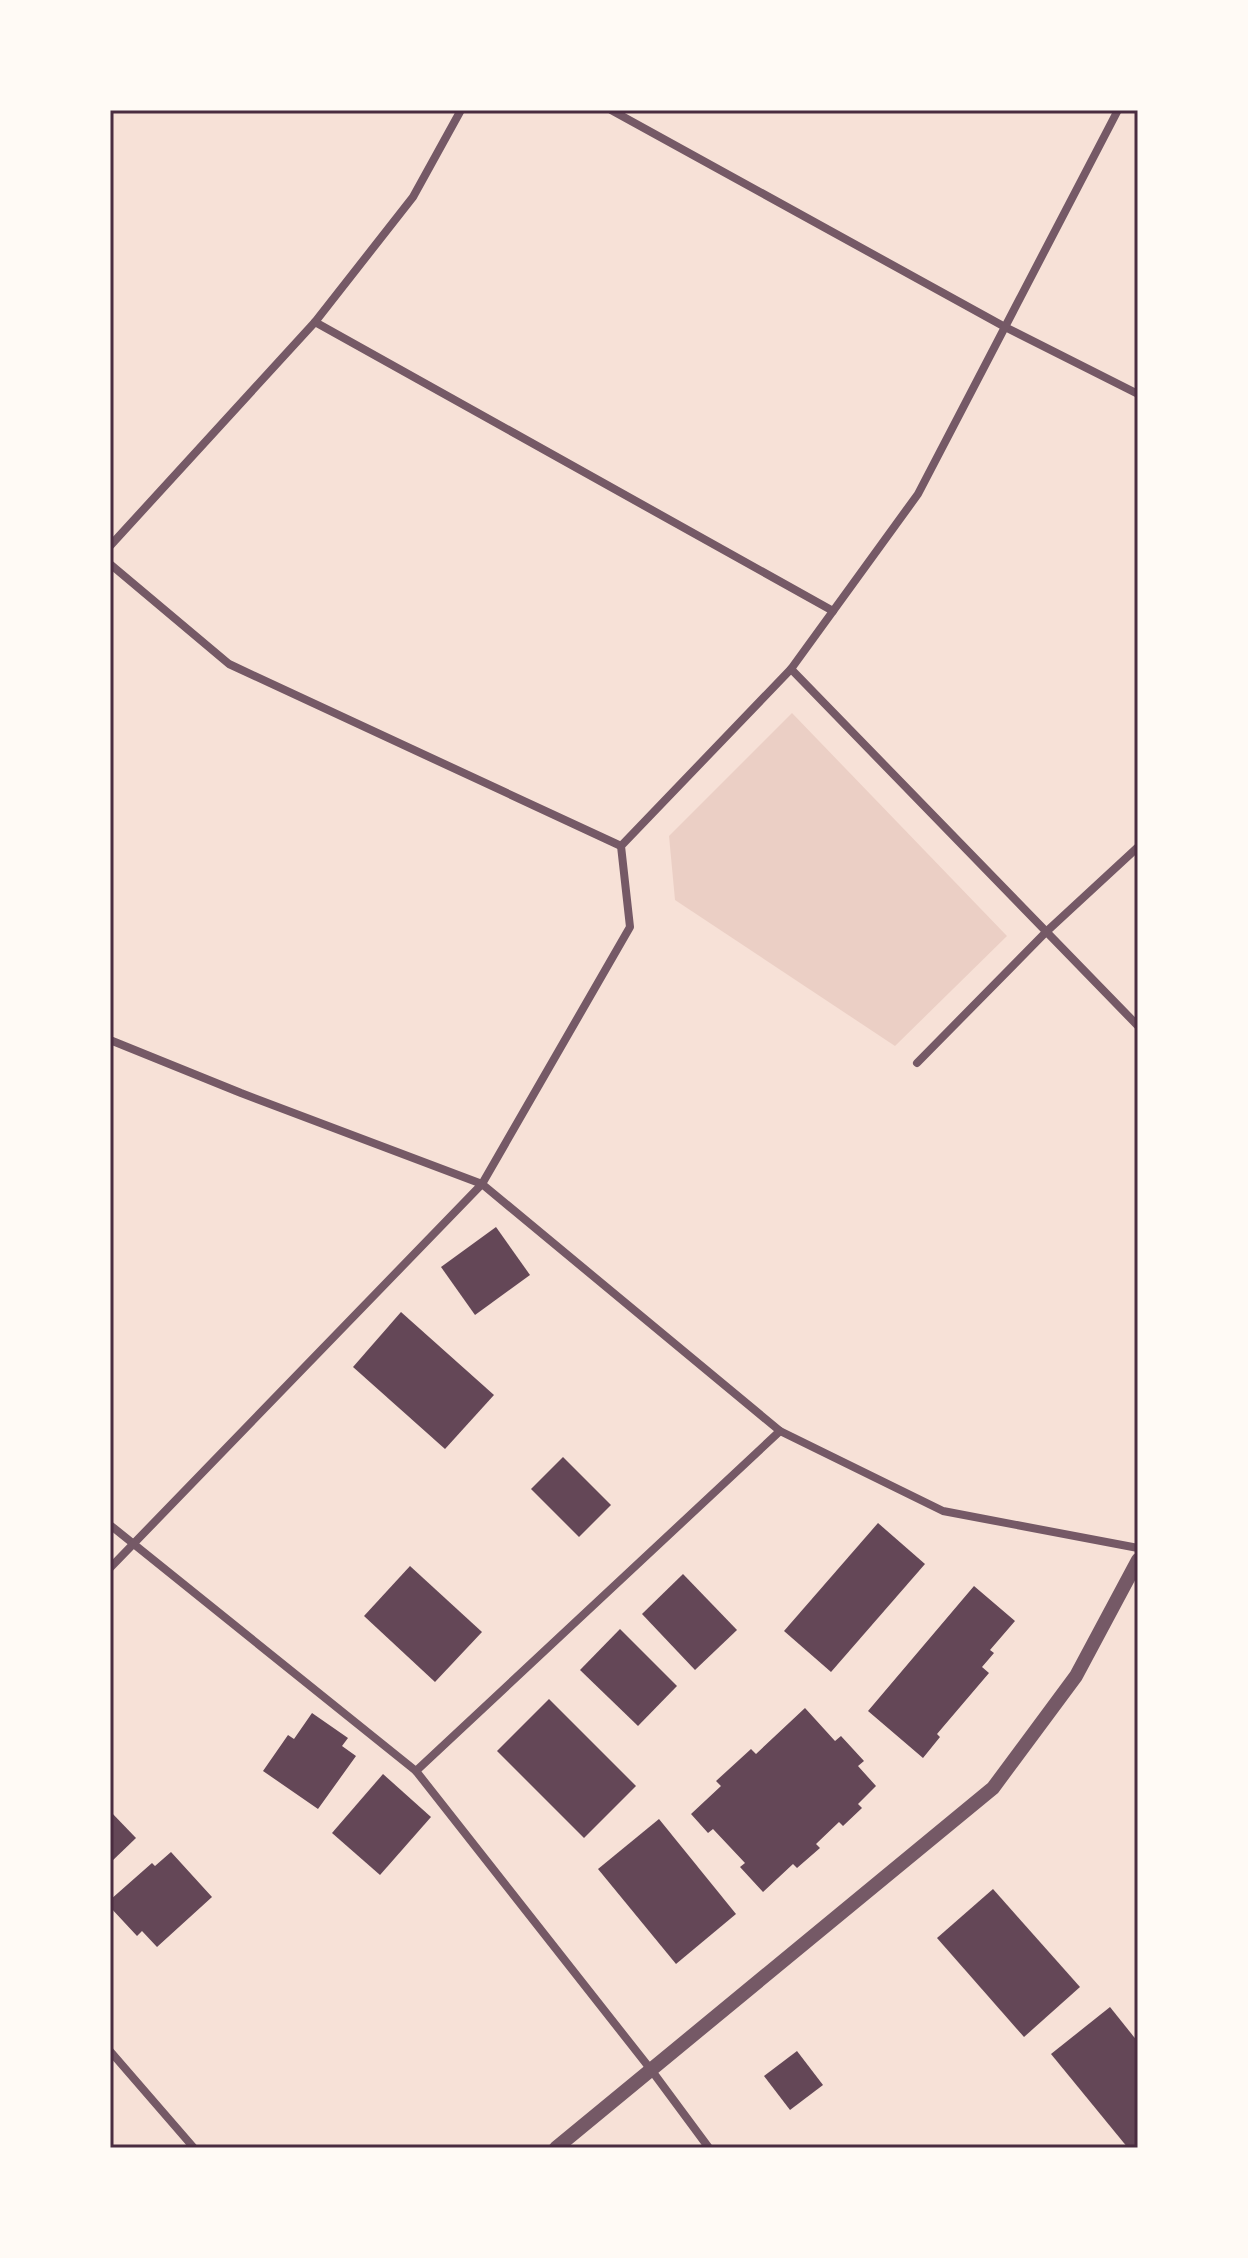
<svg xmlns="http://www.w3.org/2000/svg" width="1248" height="2258" viewBox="0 0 1248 2258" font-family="'Golos Text',sans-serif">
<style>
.green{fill:#ebcfc5}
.building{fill:#644757}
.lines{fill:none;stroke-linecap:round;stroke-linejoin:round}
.minor{stroke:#755966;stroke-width:8}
.tertiary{stroke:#755966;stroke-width:14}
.neatline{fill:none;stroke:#4a2c40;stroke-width:3}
</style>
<rect width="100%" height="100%" fill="#f7e1d7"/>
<path class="green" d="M792,713L1007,936L895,1046L675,900L669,836Z"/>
<g class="building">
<path d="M496,1227L530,1275L475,1315L441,1267Z"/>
<path d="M401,1312L494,1395L445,1449L353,1367Z"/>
<path d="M563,1457L611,1505L579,1537L531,1489Z"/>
<path d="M878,1523L925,1564L831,1672L784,1631Z"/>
<path d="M410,1566L482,1632L435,1682L364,1616Z"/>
<path d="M683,1574L737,1630L695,1670L642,1614Z"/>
<path d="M974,1586L1015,1621L990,1650L994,1653L982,1667L989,1673L937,1734L940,1737L923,1758L868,1711Z"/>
<path d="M620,1629L677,1686L638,1726L580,1670Z"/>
<path d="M549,1699L636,1786L584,1838L497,1751Z"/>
<path d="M805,1708L835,1741L841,1736L864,1761L858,1766L876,1786L858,1804L862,1808L843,1826L839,1822L816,1844L820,1848L797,1868L793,1864L763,1892L740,1867L745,1863L713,1829L708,1833L691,1814L721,1786L716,1781L751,1749L756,1754Z"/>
<path d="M312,1713L348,1738L342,1746L356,1756L318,1809L263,1771L288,1735L294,1739Z"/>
<path d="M383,1774L431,1817L380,1875L332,1833Z"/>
<path d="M110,1811L136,1838L110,1863Z"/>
<path d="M659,1819L736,1914L676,1964L598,1869Z"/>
<path d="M171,1852L212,1897L157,1947L142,1931L137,1936L110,1907V1900L152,1863L155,1866Z"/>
<path d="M993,1889L1080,1987L1024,2037L937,1938Z"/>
<path d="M1110,2007L1138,2042V2148H1128L1051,2054Z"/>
<path d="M797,2051L823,2085L790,2110L764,2076Z"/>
</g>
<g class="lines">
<g class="minor">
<path d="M611,110L1005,327L1138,394"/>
<path d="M315,322L413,197L461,110"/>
<path d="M110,546L315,322L833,611"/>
<path d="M110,564L229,664L621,846"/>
<path d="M791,669L918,494L1118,110"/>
<path d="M110,1040L241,1093L482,1184L780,1431L943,1511L1138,1548"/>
<path d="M917,1063L1046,932L1138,847"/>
<path d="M110,1525L416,1771L652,2071L709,2148"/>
<path d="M110,1568L482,1184L630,927L621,846L791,669L1138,1026"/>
<path d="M416,1771L780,1431"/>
<path d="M110,2051L194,2148"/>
</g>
<path class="tertiary" d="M556,2148L993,1788L1076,1676L1138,1560"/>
</g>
<rect width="1248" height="2258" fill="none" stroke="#fffaf5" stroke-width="224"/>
<rect x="112" y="112" width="1024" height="2034" class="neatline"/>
</svg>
